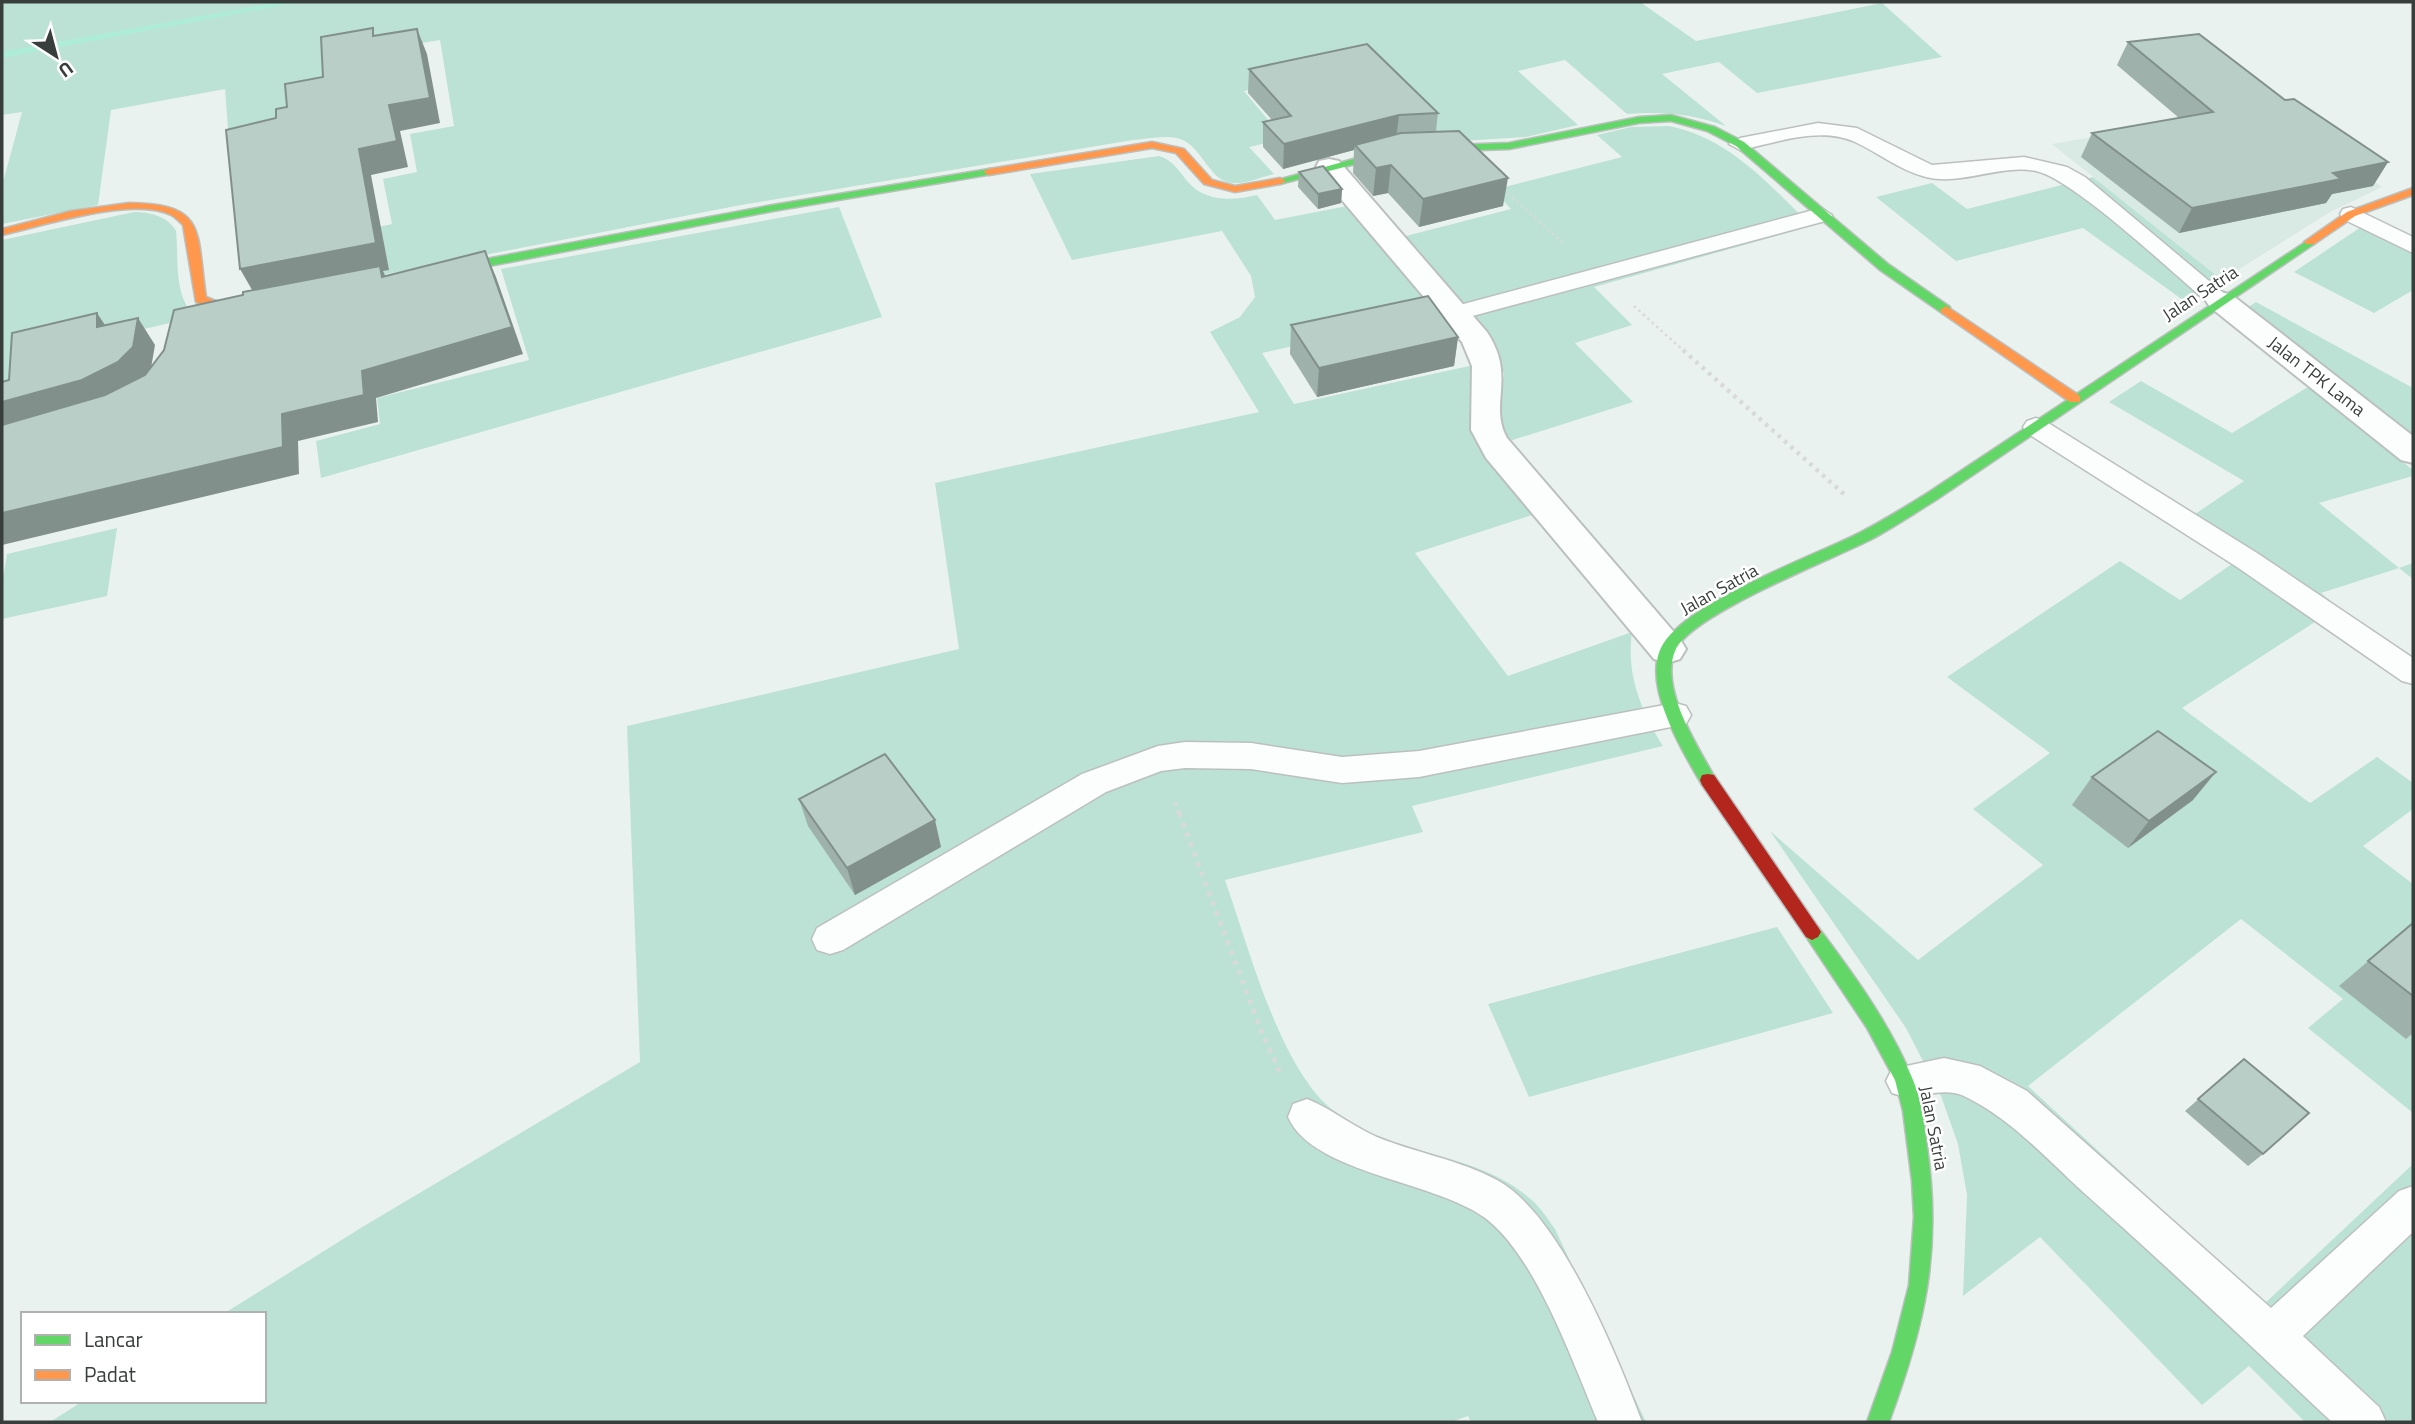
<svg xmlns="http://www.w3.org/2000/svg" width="2415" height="1424" viewBox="0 0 2415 1424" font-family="'Titillium Web',sans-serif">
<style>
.built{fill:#d9e9e3}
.green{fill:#bce2d5}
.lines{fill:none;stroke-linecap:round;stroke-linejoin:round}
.stream{fill:#adedd8;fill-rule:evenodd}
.lane-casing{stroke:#bbc0bf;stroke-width:3}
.street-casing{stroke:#bbc0bf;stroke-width:4}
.fast-casing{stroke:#bbc0bf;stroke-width:3}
.slow-casing{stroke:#bbc0bf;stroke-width:3}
.jam-casing{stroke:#bbc0bf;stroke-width:3}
.path-far2{stroke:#d7dad9;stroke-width:2.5;stroke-dasharray:2.5 3.5;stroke-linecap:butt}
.path-far1{stroke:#d7dad9;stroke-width:4.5;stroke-dasharray:3.5 5;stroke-linecap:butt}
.path{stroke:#d7dad9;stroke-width:5;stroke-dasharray:4.5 6;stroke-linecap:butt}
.lane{fill:#fcfdfd;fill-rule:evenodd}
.street{fill:#fcfdfd;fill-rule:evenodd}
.fast{fill:#63d668;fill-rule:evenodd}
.slow{fill:#ff974d;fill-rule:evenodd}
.jam{fill:#b3261e;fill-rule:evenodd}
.wall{fill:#9fb1ab}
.shaded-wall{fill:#82908b}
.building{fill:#b9cec7;stroke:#82908b;stroke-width:2}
.labels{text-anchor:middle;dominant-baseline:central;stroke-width:5;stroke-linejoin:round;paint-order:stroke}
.street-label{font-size:18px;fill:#383e3c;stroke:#fff}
</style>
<rect width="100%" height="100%" fill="#eaf2ef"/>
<path class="built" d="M2265,107L2382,187L2330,212L2222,280L2052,144Z"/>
<g class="green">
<path d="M2,2H1640L1696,41L1882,3L1942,57L1757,93L1719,62L1662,74L1726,126C1694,114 1661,111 1627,114L1565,60L1518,71L1578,125L1526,137L1444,142L1367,65L1244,91L1284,139L1249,147L1274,174C1261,177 1244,185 1231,183C1207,179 1202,144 1177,138C1163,135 1147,139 1133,140L741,205L351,281L342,235L392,224L383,179L417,172L410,134L454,126L440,40L323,60L325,101L284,132L229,142L225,89L111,110L98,205L2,224V186L22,112L2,115Z"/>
<path d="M1669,126C1730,138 1769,185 1812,226L1594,287L1632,325L1575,343L1633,402L1503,443L1499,403L1504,374L1496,350L1402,237L1511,209L1493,190L1622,157L1597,135L1631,127Z"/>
<path d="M1159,156C1173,160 1179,171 1188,182C1205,202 1233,201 1257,195L1275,220L1347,206L1438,313L1262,353L1294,404L1474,365L1486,458L1532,515L1415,553L1508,676L1632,632C1626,675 1641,710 1663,746L1412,806L1423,832L1225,880C1248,945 1278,1062 1329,1107C1387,1158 1480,1149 1535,1203C1543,1211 1549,1221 1555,1229L1646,1422H1471L1468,1416L1451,1422H50L83,1401H264V1314H223L364,1226L640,1062L627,726L959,649L935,483L1259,412L1210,332L1240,317L1255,297L1251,276L1222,231L1072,260L1030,174Z"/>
<path d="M2093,177L2222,280L2187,303L2083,228L1956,261L1876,197L1932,183L1967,209Z"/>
<path d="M839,207L882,317L321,478L316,441L380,424L377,398L529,360L501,269Z"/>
<path d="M134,212C150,212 168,216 176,231C179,260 173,297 196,317L19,358L2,409V240Z"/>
<path d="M2373,219L2413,240V290L2374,313L2294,272Z"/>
<path d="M2256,302L2413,388V436L2247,308Z"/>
<path d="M2141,381L2232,433L2308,387L2413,470V476L2319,503L2399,568L2413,563V579L2399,568L2321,593L2338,607L2182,708L2310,803L2377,757L2413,783V809L2363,846L2413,884V1113L2308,1028L2343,999L2241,919L2028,1086L2264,1304L2413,1164V1422H2305L2249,1366L2202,1405L2040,1237L1963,1296L1967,1195L1958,1144L1941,1096L1906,1028L1770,831L1918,960L2043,865L1973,809L2050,753L1947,677L2120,561L2180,600L2252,550L2195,514L2244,481L2109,402Z"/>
<path d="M117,528L107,596L2,619V584L7,554Z"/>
<path d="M1777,927L1833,1013L1529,1097L1488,1004Z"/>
</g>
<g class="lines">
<path class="stream" d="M279,2H300L2,58V52Z"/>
<defs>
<g id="lane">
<path d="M1818,123L1857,128L1932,165L2024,157L2067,167L2085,177L2233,301L2230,306H2212C2177,277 2074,179 2036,171C2000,164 1961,186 1926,177C1899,170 1879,153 1855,142C1819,126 1776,143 1740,150L1729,144L1740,138Z"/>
<path d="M2351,207L2413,237V253L2343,219L2340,214L2343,209Z"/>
<path d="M1821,208L1832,215L1829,220L1454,321L1445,319L1442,314L1445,309Z"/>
<path d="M2036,418L2045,421L2257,553L2413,658V684L2402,681L2237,567L2027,433L2023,427L2027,421Z"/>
<path d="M1675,703L1686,706L1691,715L1686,724L1419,777L1342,783L1251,769L1185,768L1161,771L1106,792L843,950L830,954L817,950L812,939L817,928L1082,774L1158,746L1185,742L1251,743L1342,757L1419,751Z"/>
<path d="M1944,1058L1980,1066L2027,1091L2271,1308L2399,1191L2413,1186V1232L2303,1336L2379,1407L2386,1422H2332C2250,1345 2168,1267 2083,1192C2046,1158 2010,1118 1964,1096C1941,1085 1915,1102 1892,1093L1886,1081L1892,1069Z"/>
<path d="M1307,1099C1332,1109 1352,1126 1377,1137C1416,1153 1460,1160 1497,1180C1560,1214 1617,1355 1642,1422H1598C1573,1363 1538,1262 1489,1221C1441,1181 1313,1175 1288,1117L1293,1104Z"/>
</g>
<g id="street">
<path d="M1329,159L1339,161L1487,332C1517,377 1488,403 1507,438L1680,639L1686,649L1680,659L1667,663L1654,659L1486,458L1471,430L1472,366L1462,342L1319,173L1316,167L1319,161Z"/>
<path d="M2221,292L2232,295L2413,436V463L2401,460L2210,307L2206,301L2210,295Z"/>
</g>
<g id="fast">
<path d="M1671,115L1715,127L1744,142L1888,264L1950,307V313H1942L1880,270L1736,146L1707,131L1671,121L1639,123L1509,149L1397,153L1280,184L1274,181L1397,147L1509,143L1639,117Z"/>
<path d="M989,169L993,170V174L773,211L438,276L432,272L438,268L773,205Z"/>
<path d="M2310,239L2314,240V244L1936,500C1915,513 1894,527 1872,539C1833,559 1689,615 1675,651C1659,689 1699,748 1716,780L1714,785H1702C1683,752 1644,689 1660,650C1679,604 1815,556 1861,532C1884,520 1905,507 1926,494Z"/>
<path d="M1812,924L1818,927C1854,975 1890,1024 1913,1080C1922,1101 1924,1125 1927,1147C1942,1251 1925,1325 1889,1422H1867L1892,1352L1909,1285L1914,1217L1912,1181L1903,1111L1895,1080L1867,1028L1803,932L1806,927Z"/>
</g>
<g id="slow">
<path d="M1152,142L1184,149L1212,180L1235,186L1280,178L1286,181L1280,184L1235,192L1204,184L1176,153L1152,148L989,175L983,172L989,169Z"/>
<path d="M2413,188V195L2355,216L2314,244H2306L2304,242L2347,212Z"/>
<path d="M129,203C208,204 196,231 206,297L228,306H259V312L226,314L196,302L183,225C180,222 175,217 171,215C133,196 42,226 2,235V229L71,211Z"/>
<path d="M1946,306L2080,396V402H2070L1942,313L1940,310Z"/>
</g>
<path id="jam" d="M1708,774L1714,775L1818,927L1821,932L1818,937L1812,940L1806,937L1702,785L1700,780L1702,775Z"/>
</defs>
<use href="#lane" class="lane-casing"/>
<use href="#street" class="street-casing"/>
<use href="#fast" class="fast-casing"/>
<use href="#slow" class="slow-casing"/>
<use href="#jam" class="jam-casing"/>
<g class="path-far2">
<path d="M1503,189L1564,244"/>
<path d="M1634,306L1685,352"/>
</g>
<g class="path-far1">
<path d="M1683,350L1846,496"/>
<path d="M1175,802L1180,815"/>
</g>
<path class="path" d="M1179,813L1262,1033L1281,1075"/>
<use href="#lane" class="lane"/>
<use href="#street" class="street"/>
<use href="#fast" class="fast"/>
<use href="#slow" class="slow"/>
<use href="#jam" class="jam"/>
</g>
<g class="wall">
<path d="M2128,42L2285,100L2388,162L2373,186L2332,194L2326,203L2179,233L2081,157L2092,133L2179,118L2117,65Z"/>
<path d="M1249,69L1438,113L1436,131L1503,206L1419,227L1388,193L1373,196L1353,173L1354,150L1283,169L1263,147V122L1272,120L1248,93Z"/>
<path d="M1299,172L1342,189L1341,203L1318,209L1298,187Z"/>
<path d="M1291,325L1458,337L1454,366L1317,397L1290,354Z"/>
<path d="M2092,777L2193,800L2128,848L2072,805Z"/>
<path d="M799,799L941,847L855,895L808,826Z"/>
<path d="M2413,923V1033L2406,1039L2339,986Z"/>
<path d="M2244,1059L2263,1154L2248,1166L2185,1111Z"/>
</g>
<g class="shaded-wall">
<path d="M417,29L427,54L440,123L400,131L408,167L371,175L389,270L383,271L393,292L255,295L240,269L359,149L389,105Z"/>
<path d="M1399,115L1396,139L1355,145L1354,150L1283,169L1284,144Z"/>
<path d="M2388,162L2373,186L2332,194L2326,203L2179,233L2192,208L2333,173Z"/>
<path d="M1391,165L1388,193L1373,196L1376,168Z"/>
<path d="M1508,178L1503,206L1419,227L1423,199Z"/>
<path d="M1342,189L1341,203L1318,209V194Z"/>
<path d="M485,251L496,277L523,354L376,398L378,422L298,441L299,474L2,545V513L362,371Z"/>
<path d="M97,313L115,340L97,327Z"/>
<path d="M138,318L155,345L150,374L136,389L2,434V402Z"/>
<path d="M1458,337L1454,366L1317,397L1319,368Z"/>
<path d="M2216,772L2193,800L2128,848L2149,821Z"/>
<path d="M935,820L941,847L855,895L847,868Z"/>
</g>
<g class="building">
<path d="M373,28V36L417,29L430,98L389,105L397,141L359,149L376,243L240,269L226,130L276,118V109L287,107L285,84L323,77L321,37Z"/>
<path d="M2199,34L2285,100L2294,99L2388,162L2333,173L2341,179L2192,208L2092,133L2213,112L2128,42Z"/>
<path d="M1367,44L1438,113L1399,115L1284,144L1263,122L1291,116L1249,69Z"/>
<path d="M1459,131L1508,178L1423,199L1391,165L1376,168L1355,145L1401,133Z"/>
<path d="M1323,166L1342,189L1318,194L1299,172Z"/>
<path d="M485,251L512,327L362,371L364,395L282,414L283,447L2,513V425L105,395L145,375L164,350L174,310L243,295V292L380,266L382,277Z"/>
<path d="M1428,296L1458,337L1319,368L1291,325Z"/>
<path d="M97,313V327L138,318L133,347L118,362L82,380L2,402V382L9,380L12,333Z"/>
<path d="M2158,731L2216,772L2149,821L2092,777Z"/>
<path d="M885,754L935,820L847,868L799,799Z"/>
<path d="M2413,923V996L2368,961Z"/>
<path d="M2244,1059L2309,1113L2263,1154L2198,1099Z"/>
</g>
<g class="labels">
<g class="street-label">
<text transform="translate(2200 293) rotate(-33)">Jalan Satria</text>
<text transform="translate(2317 376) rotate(38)">Jalan TPK Lama</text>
<text transform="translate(1719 589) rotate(-29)">Jalan Satria</text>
<text transform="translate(1934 1128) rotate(79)">Jalan Satria</text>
</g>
</g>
<rect width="2415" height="1424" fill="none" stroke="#383e3c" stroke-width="7"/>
<rect x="21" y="1312" width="245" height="91" fill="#ffffff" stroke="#afb2b1" stroke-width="2"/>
<rect x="35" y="1335" width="35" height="10" fill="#63d668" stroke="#afb2b1" stroke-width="2"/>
<text x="84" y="1347" font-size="21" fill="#383e3c">Lancar</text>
<rect x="35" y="1370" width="35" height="10" fill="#ff974d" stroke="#afb2b1" stroke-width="2"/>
<text x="84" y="1382" font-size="21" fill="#383e3c">Padat</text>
<g transform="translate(56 56) rotate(144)" stroke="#ffffff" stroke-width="5" paint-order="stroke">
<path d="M0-5L12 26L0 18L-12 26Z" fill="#383e3c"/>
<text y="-10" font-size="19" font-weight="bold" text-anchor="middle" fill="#383e3c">U</text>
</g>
</svg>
